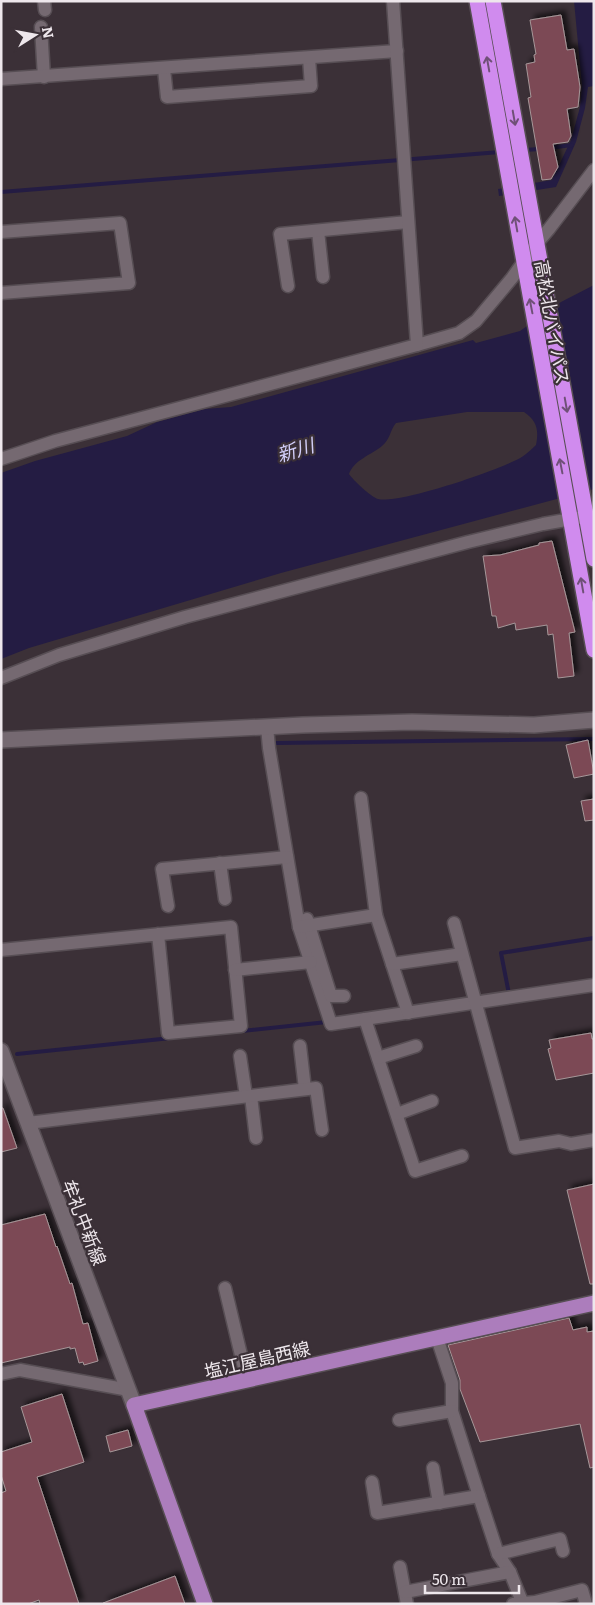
<svg xmlns="http://www.w3.org/2000/svg" width="595" height="1605" viewBox="0 0 595 1605" font-family="Literata,'Noto Sans JP',serif">
<style>
.water{fill:#241c43;fill-rule:evenodd}
.lines{fill:none;stroke-linecap:round;stroke-linejoin:round}
.stream{stroke:#241c43;stroke-width:4}
.building{fill:#7b4854;stroke:#a69799;filter:url(#shadow)}
.street-casing{stroke:#574e54;stroke-width:15}
.secondary-casing{stroke:#574e54;stroke-width:18}
.primary-casing{stroke:#574e54;stroke-width:18}
.highway-casing{stroke:#574e54;stroke-width:18}
.street{stroke:#756971;stroke-width:12}
.secondary{stroke:#756971;stroke-width:15}
.primary{stroke:#ac7dbc;stroke-width:15}
.highway{stroke:#d08bee;stroke-width:15}
.oneway{stroke:#6f5077}
.labels{text-anchor:middle;dominant-baseline:central;stroke-width:4.5;stroke-linejoin:round;paint-order:stroke}
.street-label{font-size:18px;fill:#eee7ec;stroke:#3b3037}
.water-label{font-size:19px;font-style:italic;fill:#d1cdf8;stroke:#3b3037}
</style>
<defs>
<filter id="shadow"><feDropShadow dx="4.5" dy="-4.5" stdDeviation="2.5" flood-color="#0009"/></filter>
</defs>
<rect width="100%" height="100%" fill="#3b3037"/>
<g class="water">
<path d="M574,1H594V86L588,87L585,108L576,142L556,187L499,196L498,189L552,180L571,140L580,107L582,86Z"/>
<path d="M594,285V489L281,573L29,648L1,659V473L35,461L127,436L157,422L205,409L231,407L473,340L476,343L520,331L561,302ZM467,412H524C537,421 539,430 536,445C529,452 522,458 514,461C492,472 399,504 378,499C371,497 353,480 349,474C354,460 371,455 382,446C390,440 390,430 396,423Z"/>
</g>
<g class="lines">
<g class="stream">
<path d="M549,148L572,145"/>
<path d="M524,150L540,149"/>
<path d="M1,192L500,152"/>
<path d="M276,743L594,739"/>
<path d="M507,994H509L501,953L594,938"/>
<path d="M242,1031L327,1022"/>
<path d="M17,1054L171,1038"/>
</g>
</g>
<g class="building">
<path d="M561,15L567,50L574,49L580,87L578,107L567,109L571,136L568,142L553,144L558,167L551,179L542,180L528,98L531,97L526,64L535,62L534,55L536,54L530,20Z"/>
<path d="M552,541L575,632L569,633L574,676L558,678L553,634L548,635L547,625L516,630L515,623L498,628L496,616H492L483,556L500,555L539,545V543Z"/>
<path d="M588,740L594,774L574,778L566,745Z"/>
<path d="M594,799V820L585,821L581,801Z"/>
<path d="M591,1033L592,1039H594V1073L556,1080L548,1049L551,1048L549,1040Z"/>
<path d="M1,1108H3L17,1148L1,1152Z"/>
<path d="M594,1184V1284H590L567,1190Z"/>
<path d="M45,1214L56,1247L57,1246L70,1284L72,1283L83,1324L88,1323L98,1361L84,1365L83,1362L79,1363L75,1348L70,1349V1347L1,1363V1225Z"/>
<path d="M569,1318L573,1330L587,1327V1332L594,1331V1467L590,1468L580,1424L480,1442L460,1389V1380L448,1345Z"/>
<path d="M62,1394L84,1462L37,1477L79,1604H40L39,1600L28,1604H1V1493L6,1491L1,1475V1452L32,1442L21,1407Z"/>
<path d="M128,1430L132,1446L110,1452L106,1436Z"/>
<path d="M175,1576L185,1604H103V1603Z"/>
</g>
<g class="lines">
<defs>
<g id="street">
<path d="M44,1L45,10"/>
<path d="M41,27L44,77"/>
<path d="M164,69L167,97L311,86L309,58"/>
<path d="M1,79L397,51"/>
<path d="M318,231L323,277"/>
<path d="M1,232L120,223L129,283L1,293"/>
<path d="M288,286L280,234L408,222"/>
<path d="M417,345L459,333L476,321L512,278L537,243L549,229L594,170"/>
<path d="M1,459L55,441L417,345L393,1"/>
<path d="M1,678L59,655L185,617L468,542L543,524L594,515"/>
<path d="M267,727L269,748L299,927L331,1024L594,985"/>
<path d="M220,863L225,899"/>
<path d="M168,906L162,869L287,857"/>
<path d="M376,915L408,1013"/>
<path d="M307,919L331,996H344"/>
<path d="M454,923L515,1148L559,1141L571,1144L594,1140"/>
<path d="M299,927L376,915L361,798"/>
<path d="M1,950L231,927L241,1026L168,1033L158,934"/>
<path d="M392,964L462,954"/>
<path d="M235,970L311,962"/>
<path d="M365,1019L415,1171L462,1156"/>
<path d="M300,1046L305,1089"/>
<path d="M240,1056L246,1096"/>
<path d="M378,1058L416,1046"/>
<path d="M251,1096L256,1138"/>
<path d="M397,1114L432,1101"/>
<path d="M28,1123L316,1088L322,1130"/>
<path d="M225,1288L247,1380"/>
<path d="M437,1338L452,1383V1411L479,1496L498,1554L510,1572L523,1604"/>
<path d="M1,1374L20,1370L129,1390"/>
<path d="M399,1420L452,1411"/>
<path d="M433,1468L439,1503"/>
<path d="M372,1482L377,1513L479,1496"/>
<path d="M498,1554L560,1539L563,1551"/>
<path d="M400,1567L407,1604"/>
<path d="M405,1592L510,1572"/>
<path d="M513,1604L535,1602L582,1590L586,1604"/>
</g>
<g id="secondary">
<path d="M1,740L303,725L412,722L534,725L594,720"/>
<path d="M1,1051L134,1405"/>
</g>
<path id="primary" d="M205,1604L134,1405L594,1303"/>
<g id="highway">
<path d="M477,1L594,650"/>
<path d="M493,1L594,559"/>
</g>
</defs>
<use href="#street" class="street-casing"/>
<use href="#secondary" class="secondary-casing"/>
<use href="#primary" class="primary-casing"/>
<use href="#highway" class="highway-casing"/>
<use href="#street" class="street"/>
<use href="#secondary" class="secondary"/>
<use href="#primary" class="primary"/>
<use href="#highway" class="highway"/>
</g>
<defs><path id="oneway-shaft" d="M-6 0H5M1.5-3L5.5 0L1.5 3" fill="none" stroke-width="1.6" stroke-linecap="round" stroke-linejoin="round" transform="scale(1.25)"/></defs>
<g class="oneway">
<use href="#oneway-shaft" transform="translate(488 64) rotate(-100)"/>
<use href="#oneway-shaft" transform="translate(514 118) rotate(80)"/>
<use href="#oneway-shaft" transform="translate(516 224) rotate(-100)"/>
<use href="#oneway-shaft" transform="translate(531 306) rotate(-101)"/>
<use href="#oneway-shaft" transform="translate(566 405) rotate(80)"/>
<use href="#oneway-shaft" transform="translate(561 466) rotate(-101)"/>
<use href="#oneway-shaft" transform="translate(582 585) rotate(-100)"/>
</g>
<g class="labels">
<g class="street-label">
<text transform="translate(553 322) rotate(80)">高松北バイパス</text>
<text transform="translate(85 1222) rotate(69)">牟礼中新線</text>
<text transform="translate(257 1359) rotate(-13)">塩江屋島西線</text>
</g>
<g class="water-label">
<text transform="translate(295 449) rotate(-17)">新川</text>
</g>
</g>
<rect width="595" height="1605" fill="none" stroke="#eee7ec" stroke-width="5"/>
<g transform="translate(35 35) rotate(79)" stroke="#3b3037" stroke-width="4" paint-order="stroke">
<path d="M0-4L9 19L0 12L-9 19Z" fill="#eee7ec"/>
<text y="-8" font-size="14" font-weight="bold" text-anchor="middle" fill="#eee7ec">N</text>
</g>
<path d="M425 1585v8h94v-8" fill="none" stroke="#eee7ec" stroke-width="2.5"/>
<text x="432" y="1585" font-size="15" fill="#eee7ec" stroke="#3b3037" stroke-width="4" paint-order="stroke">50 m</text>
</svg>
